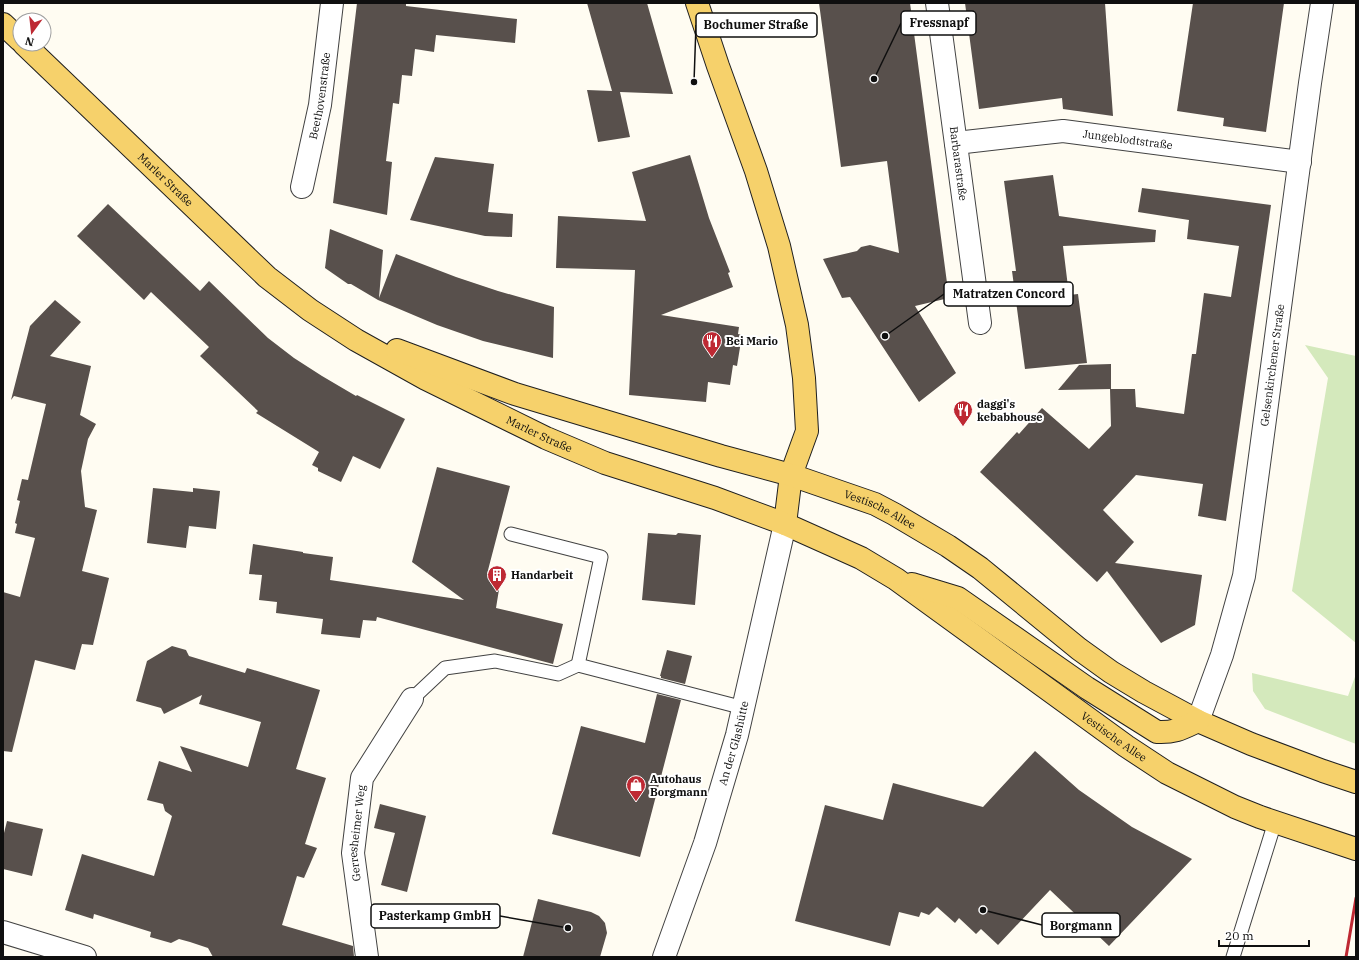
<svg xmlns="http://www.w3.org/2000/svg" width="1359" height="960" viewBox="0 0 1359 960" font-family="'IBM Plex Serif',serif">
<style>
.green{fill:#d4e9bc}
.building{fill:#58504c}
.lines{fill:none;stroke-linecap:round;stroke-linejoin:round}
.service-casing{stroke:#424242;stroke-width:15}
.minor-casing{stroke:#424242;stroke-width:24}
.primary-casing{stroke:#202020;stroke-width:24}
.service{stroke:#fff;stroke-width:13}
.minor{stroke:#fff;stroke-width:22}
.primary{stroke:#f6d16b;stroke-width:22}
.rail{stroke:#be2933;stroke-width:3}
.labels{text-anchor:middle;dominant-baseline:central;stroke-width:4;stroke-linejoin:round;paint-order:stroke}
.street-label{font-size:11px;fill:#0f0f0f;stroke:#fff}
.poi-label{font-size:11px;font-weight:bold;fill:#0f0f0f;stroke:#fff;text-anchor:start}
.leader{fill:none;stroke:#0f0f0f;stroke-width:1.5}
.callout-dot{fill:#0f0f0f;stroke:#fff;stroke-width:1.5}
.callout{fill:#fff;stroke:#0f0f0f;stroke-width:1.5}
.callout-label{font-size:12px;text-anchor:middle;font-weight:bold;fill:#0f0f0f}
</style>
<rect width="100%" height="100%" fill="#fffcf2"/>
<g class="green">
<path d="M1305,345L1356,356V643L1292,591L1328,378Z"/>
<path d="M1252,673L1348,696L1356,674V744L1265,709L1253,691Z"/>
</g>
<g class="building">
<path d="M357,3H406V6L517,19L515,43L436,35L434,52L415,49L412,76L402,75L399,104L393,103L386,161L392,162L387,215L333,203Z"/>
<path d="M587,3H647L673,94L620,92L630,137L598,142L587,90L612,91Z"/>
<path d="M819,3H910L949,298L915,306L956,373L919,402L850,297L842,298L823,259L857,251L861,247L870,245L899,253L887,161L841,167Z"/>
<path d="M965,3H1105L1113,116L1063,109L1062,98L979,109Z"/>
<path d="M1193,3H1284L1266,132L1223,126L1224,118L1177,111Z"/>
<path d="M690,155L709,218L730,272L728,273L733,287L661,315L739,327L738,334L742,335L737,366L733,365L730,385L708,382L706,402L629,395L635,270L556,268L558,216L646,221L632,172Z"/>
<path d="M435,157L494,164L488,212L513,214L512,237L485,236L410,220Z"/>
<path d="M1053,175L1059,216L1156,230L1155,242L1063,246L1069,295L1078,294L1087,363L1025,369L1012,271H1016L1004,181Z"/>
<path d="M1142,188L1271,205L1226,521L1198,516L1203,484L1136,475L1103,510L1134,542L1115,563L1202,575L1195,625L1161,643L1107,571L1097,582L980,472L1017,432L1019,434L1042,408L1089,449L1111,426L1110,389H1135L1136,407L1184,414L1192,354H1196L1204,293L1231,297L1239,246L1187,239L1189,220L1138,212Z"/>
<path d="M108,204L200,291L209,281L268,338L294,358L322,376L356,396L357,395L405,419L380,469L353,456L341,482L318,471V468L312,465L319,452L256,413L258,411L200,356L209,347L151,292L144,300L77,236Z"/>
<path d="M330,229L383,250L379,298L396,254L456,277L498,291L554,307L553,358L483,341L437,325L378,300L351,284H348L325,268Z"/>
<path d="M55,300L81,322L50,356L91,366L80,415L96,424L88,439L81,471L85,507L97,510L82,571L109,578L93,645L82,644L75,670L35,660L12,752L3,751V592L20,597L35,538L15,533L17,524L15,523L20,501L17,500L22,479L28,480L46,404L14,396L11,400L30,326Z"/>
<path d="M1111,364V389L1058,390L1079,365Z"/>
<path d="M437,467L510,486L487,574L502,571L496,608L563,624L553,664L377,617L376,621L363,620L360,638L321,634L323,619L276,613L277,602L259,600L262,575L249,574L253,544L303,552V553L333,557L330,580L464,600L412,562Z"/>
<path d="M153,488L193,492V488L220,491L216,529L189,526L186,548L147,543Z"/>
<path d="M648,533L676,535L678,533L701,535L695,605L642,600Z"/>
<path d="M172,646L186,650L189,656L245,673L247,668L320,690L296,769L326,778L305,844L317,848L304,878L297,876L282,925L353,946L354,957H213L208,948L190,942L179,939L171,943L150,937L151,932L94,914L93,919L65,910L82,854L154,876L172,816L165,811L163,804L147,800L159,761L192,772L180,746L248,767L261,722L199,704L202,695L164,714L161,708L136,701L147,661Z"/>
<path d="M667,650L692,656L685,684L661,678V676H660Z"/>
<path d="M657,694L681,700L640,857L552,834L581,726L645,743Z"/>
<path d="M1035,751L1079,790L1132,827L1192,859L1109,946L1050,890L998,945L981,929L976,934L959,918L955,923L937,907L929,915L921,912L919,917L899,912L890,946L795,921L825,805L883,820L893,783L983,807Z"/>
<path d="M380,804L426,816L407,892L381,885L395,833L374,828Z"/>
<path d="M7,821L43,829L32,876L3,869V837Z"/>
<path d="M538,899L591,912L599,916L605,923L607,933L600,957H523Z"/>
</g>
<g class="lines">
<defs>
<g id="service">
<path d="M511,534L601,557L578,665"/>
<path d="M412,699L445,668L495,661L558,674L578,665L744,708"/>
<path d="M1233,957L1275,822"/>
</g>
<g id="minor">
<path id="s1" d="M937,3L980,323"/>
<path id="s2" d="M956,143L1063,131L1300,162"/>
<path id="s3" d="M302,187L320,105L332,3"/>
<path id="s4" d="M1198,721L1222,655L1244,576L1310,83L1322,3"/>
<path d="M3,932L85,957"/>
<path id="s5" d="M367,957L353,853L362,778L412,699"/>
<path id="s6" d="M664,957L705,843L737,735L785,524"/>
</g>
<g id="primary">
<path d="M697,3L718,66L756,171L779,246L797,325L804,378L807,431L791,475L785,524"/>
<path d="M3,24L20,40"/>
<path id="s7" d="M24,44L267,277L310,310L356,340L426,379L546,438L605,463L715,498L785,524L861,558L896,579L1126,746L1167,773L1235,807L1260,817L1356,849"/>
<path id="s8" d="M397,350L515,394L721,456L791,475L875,504L894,514L948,546L980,568L1079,649L1111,672L1144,692L1198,721L1251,744L1323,771L1356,782"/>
<path d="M912,584L958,598L1087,688L1157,732C1175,733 1183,728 1198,721"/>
</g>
</defs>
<use href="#service" class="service-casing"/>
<use href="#minor" class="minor-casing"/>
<use href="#primary" class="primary-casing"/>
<use href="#service" class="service"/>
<use href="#minor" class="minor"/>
<use href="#primary" class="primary"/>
<path class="rail" d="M1346,957L1356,898"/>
</g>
<defs>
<symbol id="restaurant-pin" viewBox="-11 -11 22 30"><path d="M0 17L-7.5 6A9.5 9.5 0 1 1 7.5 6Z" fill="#be2933" stroke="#fff"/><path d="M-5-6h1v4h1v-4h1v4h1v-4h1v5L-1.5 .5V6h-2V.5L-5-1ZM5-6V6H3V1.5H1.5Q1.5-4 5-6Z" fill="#fff"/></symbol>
<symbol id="building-pin" viewBox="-11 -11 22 30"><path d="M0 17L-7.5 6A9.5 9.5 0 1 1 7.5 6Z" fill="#be2933" stroke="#fff"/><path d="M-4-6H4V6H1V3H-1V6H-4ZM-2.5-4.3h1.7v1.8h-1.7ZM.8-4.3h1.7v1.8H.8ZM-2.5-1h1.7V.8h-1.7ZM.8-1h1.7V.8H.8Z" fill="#fff"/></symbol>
<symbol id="shop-pin" viewBox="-11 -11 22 30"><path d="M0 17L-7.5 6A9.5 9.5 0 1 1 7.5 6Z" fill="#be2933" stroke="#fff"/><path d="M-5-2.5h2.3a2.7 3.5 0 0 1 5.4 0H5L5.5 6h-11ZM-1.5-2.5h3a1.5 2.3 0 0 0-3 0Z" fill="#fff"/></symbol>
</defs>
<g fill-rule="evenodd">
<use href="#restaurant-pin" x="701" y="330" width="22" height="30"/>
<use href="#restaurant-pin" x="952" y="399" width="22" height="30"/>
<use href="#building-pin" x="486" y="564" width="22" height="30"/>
<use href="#shop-pin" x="625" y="774" width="22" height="30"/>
</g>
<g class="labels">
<g class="street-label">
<text stroke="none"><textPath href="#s3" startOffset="93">Beethovenstraße</textPath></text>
<text stroke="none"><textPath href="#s2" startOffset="173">Jungeblodtstraße</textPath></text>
<text stroke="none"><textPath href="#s1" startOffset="162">Barbarastraße</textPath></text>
<text stroke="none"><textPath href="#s7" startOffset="196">Marler Straße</textPath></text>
<text stroke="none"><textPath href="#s4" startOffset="365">Gelsenkirchener Straße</textPath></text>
<text stroke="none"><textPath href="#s7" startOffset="652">Marler Straße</textPath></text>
<text stroke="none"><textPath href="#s8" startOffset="509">Vestische Allee</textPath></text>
<text stroke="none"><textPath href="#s7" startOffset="1307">Vestische Allee</textPath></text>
<text stroke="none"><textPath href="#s6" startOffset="225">An der Glashütte</textPath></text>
<text stroke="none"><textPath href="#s5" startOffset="125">Gerresheimer Weg</textPath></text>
</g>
<g class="poi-label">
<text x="726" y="341">Bei Mario</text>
<text x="977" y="404">daggi's<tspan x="977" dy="13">kebabhouse</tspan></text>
<text x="511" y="575">Handarbeit</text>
<text x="650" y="779">Autohaus<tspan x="650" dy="13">Borgmann</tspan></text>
</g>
</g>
<path class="leader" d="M874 79L901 23M694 82L696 25M885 336L944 294M568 928L500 916M983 910L1042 925"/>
<g class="callout-dot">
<circle cx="874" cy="79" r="4"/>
<circle cx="694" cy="82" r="4"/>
<circle cx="885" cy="336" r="4"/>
<circle cx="568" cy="928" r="4"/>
<circle cx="983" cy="910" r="4"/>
</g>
<g class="callout">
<rect x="901" y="11" width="75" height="24" rx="4"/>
<rect x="696" y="13" width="121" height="24" rx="4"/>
<rect x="944" y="282" width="129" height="24" rx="4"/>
<rect x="371" y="904" width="129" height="24" rx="4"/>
<rect x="1042" y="913" width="78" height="24" rx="4"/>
</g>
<g class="callout-label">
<text x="939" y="27">Fressnapf</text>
<text x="756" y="29">Bochumer Straße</text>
<text x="1009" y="298">Matratzen Concord</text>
<text x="435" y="920">Pasterkamp GmbH</text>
<text x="1081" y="930">Borgmann</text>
</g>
<rect width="1359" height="960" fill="none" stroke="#0f0f0f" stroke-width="8"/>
<g transform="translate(32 32) rotate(195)"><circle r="19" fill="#ffffff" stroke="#9f9f9f"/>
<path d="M0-3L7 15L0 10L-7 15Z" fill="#be2933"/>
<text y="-6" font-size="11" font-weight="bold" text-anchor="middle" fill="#0f0f0f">N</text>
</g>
<path d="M1219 940v6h90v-6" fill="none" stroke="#0f0f0f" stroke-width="2"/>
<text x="1225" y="940" font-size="12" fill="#0f0f0f" stroke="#ffffff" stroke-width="3" paint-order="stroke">20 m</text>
</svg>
